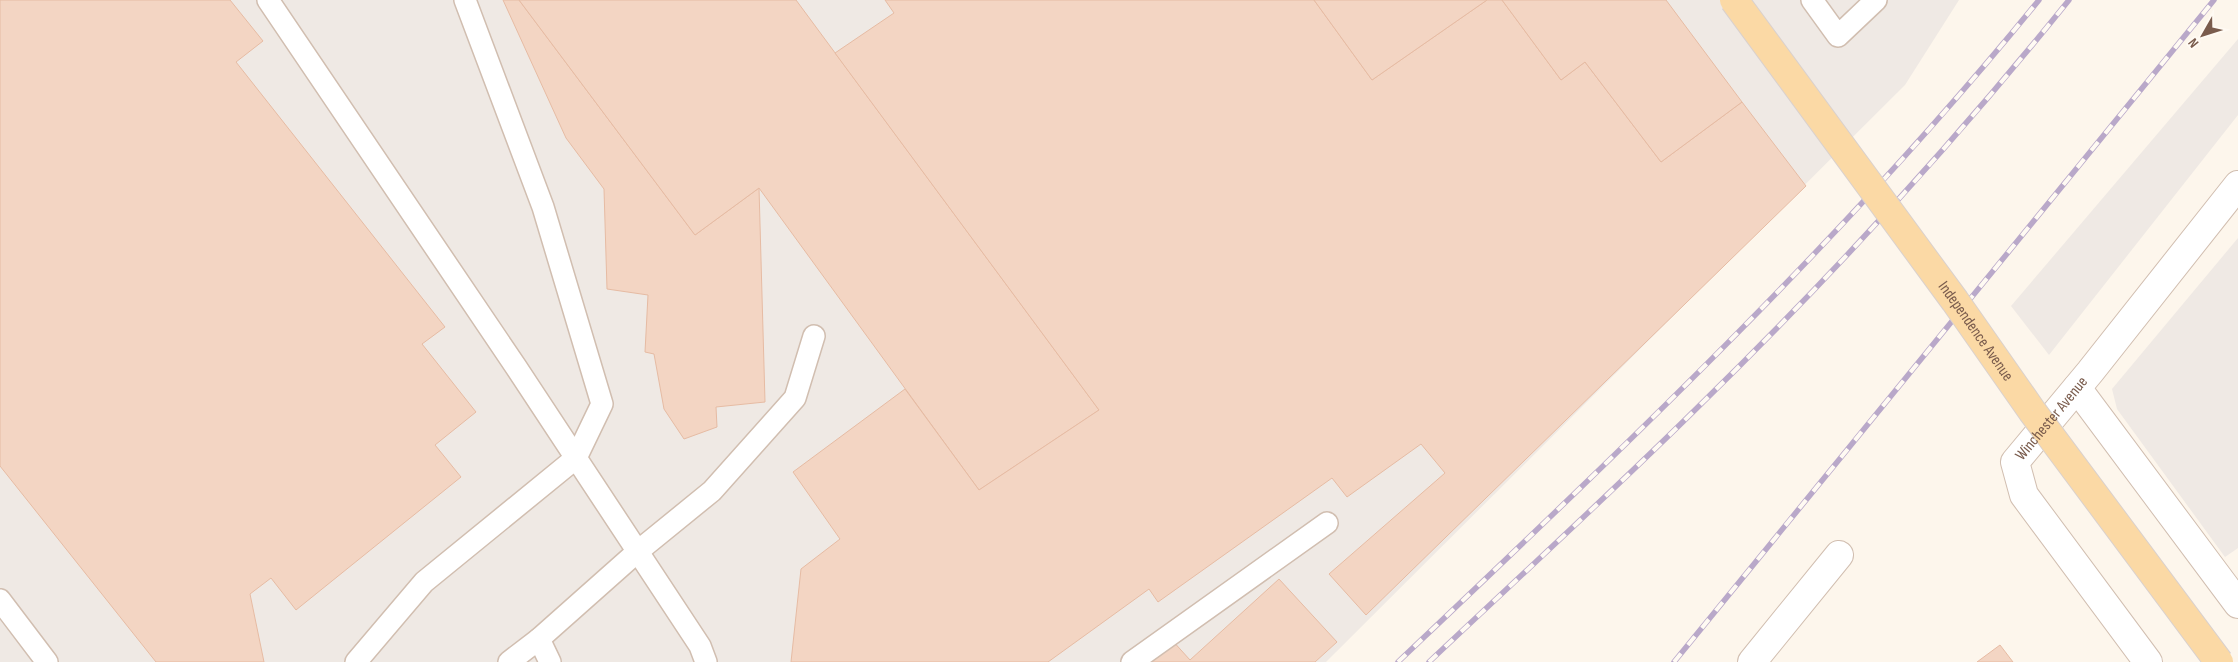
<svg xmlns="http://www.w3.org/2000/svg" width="2238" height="662" viewBox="0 0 2238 662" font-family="'Sofia Sans Condensed',sans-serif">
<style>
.industrial{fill:#efe9e4}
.building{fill:#f3d5c3;stroke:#e6bba3}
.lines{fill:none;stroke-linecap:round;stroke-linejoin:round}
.service-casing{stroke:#d1beb0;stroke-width:24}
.minor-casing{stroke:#d1beb0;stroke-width:30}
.service{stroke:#fff;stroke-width:21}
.minor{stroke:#fff;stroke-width:28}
.rail-casing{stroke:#b9a8c9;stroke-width:5.5}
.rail{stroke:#fffaf3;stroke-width:4;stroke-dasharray:11;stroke-linecap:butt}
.primary-bridge-casing{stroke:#dad1cd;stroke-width:30;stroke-linecap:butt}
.primary-bridge{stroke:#fbd9a5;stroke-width:28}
.labels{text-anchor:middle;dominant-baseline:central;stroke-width:4;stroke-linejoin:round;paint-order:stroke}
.street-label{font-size:16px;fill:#7a5c4d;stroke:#fffaf3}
</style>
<rect width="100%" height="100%" fill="#fdf6ec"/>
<g class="industrial">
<path d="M0,0H1959L1905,85L1326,662H0Z"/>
<path d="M2238,39V115L2049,355L2011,306Z"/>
<path d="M2238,238V548L2225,557L2117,409L2112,389Z"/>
</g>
<g class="building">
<path d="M0,0H230L263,41L236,62L445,327L422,344L476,412L435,445L461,477L296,610L271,578L250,594L264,662H156L0,466Z"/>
<path d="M503,0H519L695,235L759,188L765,402L716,407L717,427L684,439L664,409L654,354L645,352L648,295L607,289L604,189L566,138Z"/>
<path d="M519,0H796L1099,410L979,490L759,188L695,235Z"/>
<path d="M885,0H1314L1372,80L1487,0H1502L1561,80L1585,62L1661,162L1742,102L1806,186L1366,615L1329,574L1445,473L1421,444L1347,497L1332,478L1158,602L1149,589L1048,662H791L801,569L840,539L793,472L905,389L979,490L1099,410L835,53L894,13Z"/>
<path d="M1314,0H1487L1372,80Z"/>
<path d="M1502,0H1666L1742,102L1661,162L1585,62L1561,80Z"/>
<path d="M1279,579L1337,642L1315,662H1144L1171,639L1190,660Z"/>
<path d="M2000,645L2013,662H1977Z"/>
</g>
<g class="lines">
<defs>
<g id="service">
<path d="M268,0L516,367L700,646L706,662"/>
<path d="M1812,0L1838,36L1876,0"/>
<path d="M0,600L47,662"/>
<path d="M539,639L550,662"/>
<path d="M356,662L424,582L576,458L602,404L543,207L465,0"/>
<path d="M509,662L539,639L637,552L712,491L795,398L814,336"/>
<path d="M1132,662L1327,523"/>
</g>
<g id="minor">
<path d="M2077,388L2238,604"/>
<path d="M1752,662L1839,555"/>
<path id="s1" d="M2148,662L2024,495L2015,462L2090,372L2238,185"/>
</g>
</defs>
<use href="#service" class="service-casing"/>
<use href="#minor" class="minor-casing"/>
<use href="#service" class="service"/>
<use href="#minor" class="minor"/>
<defs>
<g id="rail">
<path d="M1398,662C1621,450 1844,240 2039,0"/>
<path d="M1429,662C1519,577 1610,494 1698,407C1829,279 1954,143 2069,0"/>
<path d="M1674,662L2214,0"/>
</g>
</defs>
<use href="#rail" class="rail-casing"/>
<use href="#rail" class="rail"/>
<defs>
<g id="primary-bridge">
<path id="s2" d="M1734,0L1955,301L2032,411L2219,662"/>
</g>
</defs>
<use href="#primary-bridge" class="primary-bridge-casing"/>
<use href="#primary-bridge" class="primary-bridge"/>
</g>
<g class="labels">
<g class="street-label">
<text stroke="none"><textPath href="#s2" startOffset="410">Independence Avenue</textPath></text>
<text stroke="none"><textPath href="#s1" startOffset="299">Winchester Avenue</textPath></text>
</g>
</g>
<g transform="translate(2203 35) rotate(231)" stroke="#fffaf3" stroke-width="4" paint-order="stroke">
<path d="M0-4L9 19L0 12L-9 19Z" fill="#7a5c4d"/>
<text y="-8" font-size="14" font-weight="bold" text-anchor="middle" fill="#7a5c4d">N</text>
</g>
</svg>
